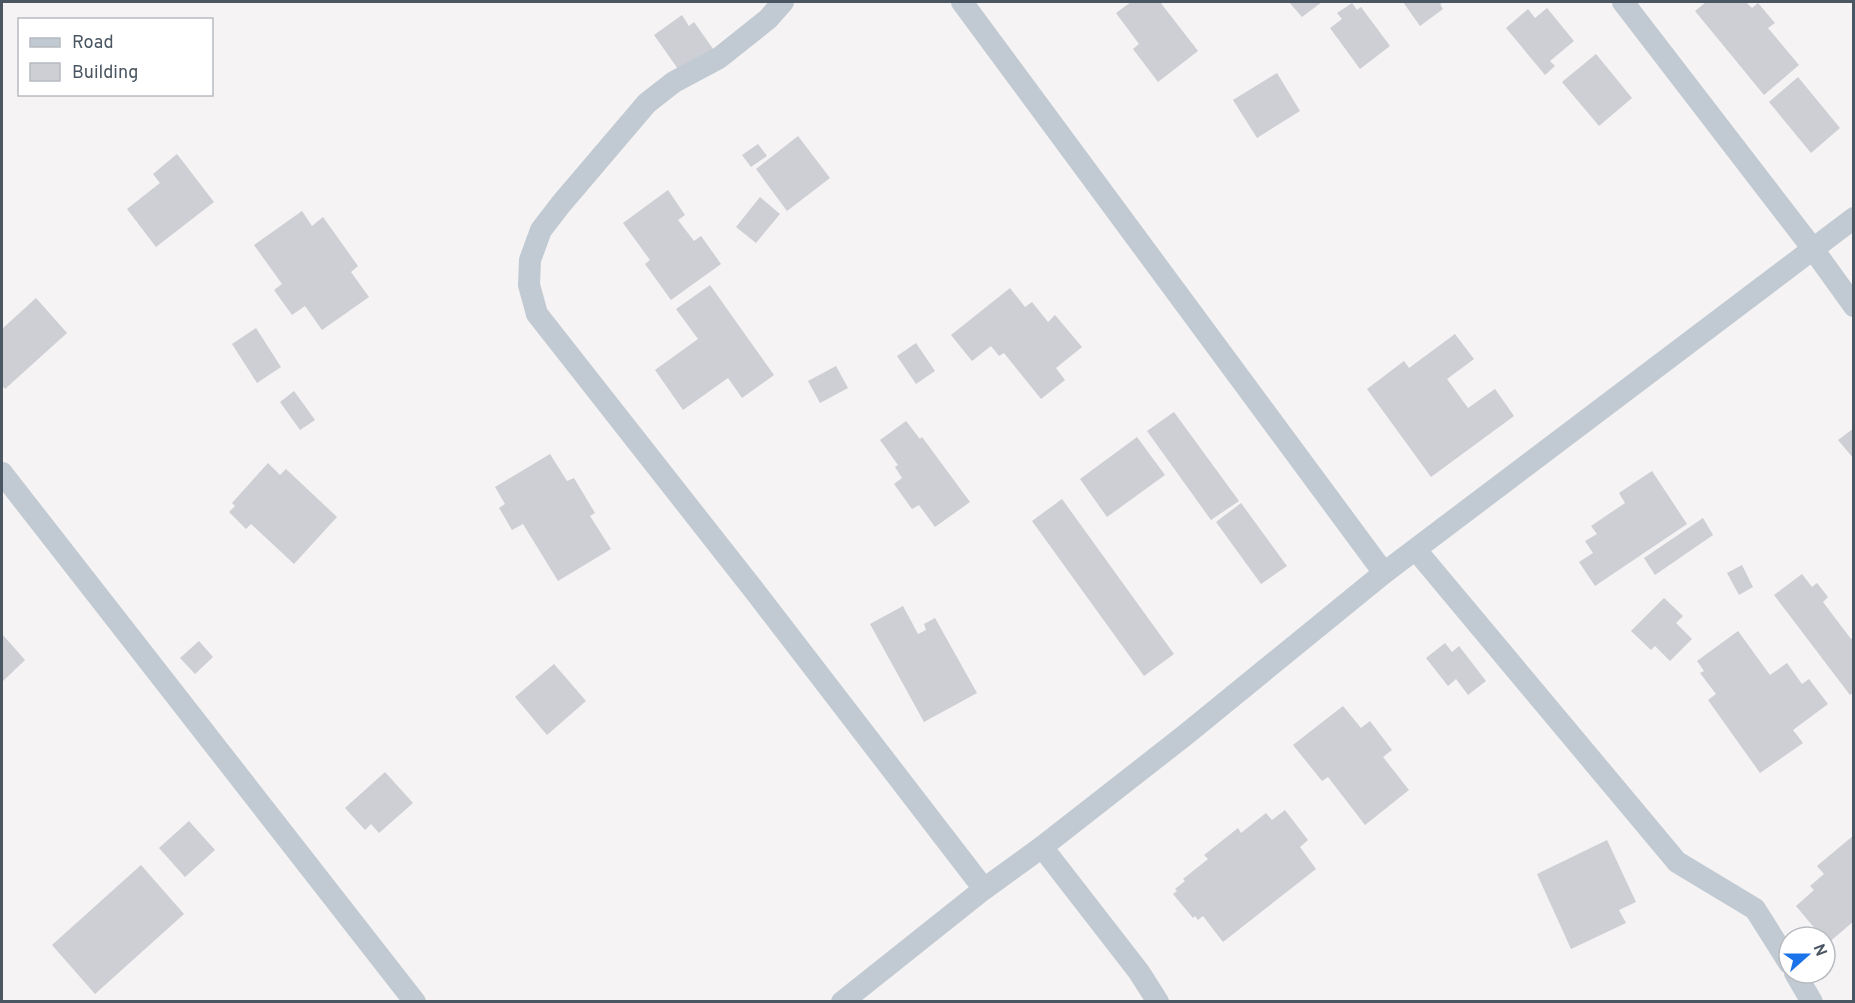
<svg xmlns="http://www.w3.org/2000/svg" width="1855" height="1003" viewBox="0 0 1855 1003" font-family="Overpass,sans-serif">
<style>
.building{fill:#cdcfd5}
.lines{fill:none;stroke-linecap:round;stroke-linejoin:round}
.minor{stroke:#c1cad2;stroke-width:22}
</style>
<rect width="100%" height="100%" fill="#f5f3f3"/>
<g class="building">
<path d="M1131,2H1160L1198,51L1158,82L1133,49L1139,44L1116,13Z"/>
<path d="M1289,2H1322L1302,17Z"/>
<path d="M1403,2H1444L1440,4L1443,9L1420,26Z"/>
<path d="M1706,2H1746L1752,8L1758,3L1775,23L1768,28L1799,65L1764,95L1695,11Z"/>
<path d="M1352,3L1357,10L1361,7L1390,46L1360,69L1330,28L1342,19L1337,13Z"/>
<path d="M1547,8L1574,41L1550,61L1555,66L1545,75L1506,28L1528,9L1535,18Z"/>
<path d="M682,15L689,26L694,22L716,53L683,76L654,35Z"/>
<path d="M1596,54L1632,98L1599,126L1562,82Z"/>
<path d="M1277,73L1300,111L1257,138L1233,100Z"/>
<path d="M1798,77L1840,128L1811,153L1769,102Z"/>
<path d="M798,136L830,178L787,211L756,169Z"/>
<path d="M758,144L767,156L751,167L742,155Z"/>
<path d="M177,154L214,202L156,247L127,209L160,183L153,174Z"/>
<path d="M668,190L685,215L678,220L694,241L701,236L721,264L671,300L645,264L650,260L623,223Z"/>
<path d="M760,197L780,214L756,243L736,227Z"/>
<path d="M302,211L312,226L323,217L358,266L351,272L369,297L322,330L305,306L292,315L274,290L282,284L254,245Z"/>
<path d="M710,285L774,375L742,398L728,378L683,410L655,370L698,339L676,309Z"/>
<path d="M1010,288L1025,307L1032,302L1048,322L1055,315L1082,347L1056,368L1065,380L1041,399L1004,353L999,356L991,346L972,361L951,335Z"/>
<path d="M36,298L67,333L5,389L2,385V329Z"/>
<path d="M256,328L281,367L257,383L232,344Z"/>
<path d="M1455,334L1474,359L1447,379L1468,408L1495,389L1514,416L1431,477L1367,389L1404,361L1409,368Z"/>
<path d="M916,343L935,371L916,384L897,356Z"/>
<path d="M836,366L848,388L820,403L808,381Z"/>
<path d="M294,391L315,420L300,430L280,402Z"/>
<path d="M1174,412L1239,501L1211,520L1147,431Z"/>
<path d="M906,421L920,439L922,437L970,502L935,527L919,505L912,509L894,484L902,478L895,467L898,465L880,440Z"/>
<path d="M1854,428V459L1838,440Z"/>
<path d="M1137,437L1165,475L1107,517L1080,479Z"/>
<path d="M550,454L567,481L574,478L595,513L590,516L611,549L558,581L523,524L512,530L499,508L505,504L495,487Z"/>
<path d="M268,463L280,475L286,469L337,517L294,564L251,524L246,529L229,512L235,506L232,503Z"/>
<path d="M1652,471L1687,524L1595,586L1579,562L1593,553L1585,541L1597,534L1591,526L1625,503L1619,493Z"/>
<path d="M1062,499L1174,654L1144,676L1032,521Z"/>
<path d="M1241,503L1287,566L1261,584L1216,522Z"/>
<path d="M1703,518L1713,535L1655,575L1644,558Z"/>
<path d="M1742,565L1753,587L1739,595L1727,573Z"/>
<path d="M1802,574L1812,587L1817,583L1828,597L1823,602L1851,639L1854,637V692L1850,695L1774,595Z"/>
<path d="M1664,598L1683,616L1676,623L1692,639L1670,661L1655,646L1651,650L1631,631Z"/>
<path d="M903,606L918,634L926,630L924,624L935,618L977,693L924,722L870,624Z"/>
<path d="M1738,631L1770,675L1787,663L1802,684L1809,679L1828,704L1793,730L1803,743L1760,773L1708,700L1716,694L1700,673L1704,671L1697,661Z"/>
<path d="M2,634L25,660L2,682Z"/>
<path d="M199,641L213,657L195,674L180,658Z"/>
<path d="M1445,643L1452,652L1459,646L1486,681L1468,695L1456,679L1448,686L1426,658Z"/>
<path d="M554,664L586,701L547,735L515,697Z"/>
<path d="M1343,706L1361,728L1370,721L1392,750L1383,757L1409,790L1365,825L1328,777L1322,781L1293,745Z"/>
<path d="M385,772L413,803L379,833L371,824L365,830L345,808Z"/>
<path d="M1285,810L1308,840L1300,847L1316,869L1223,942L1203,916L1198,920L1195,916L1193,918L1173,894L1177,891L1175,889L1185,881L1183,879L1208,859L1204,855L1238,828L1241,833L1266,813L1272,820Z"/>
<path d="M189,821L215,850L185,877L159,848Z"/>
<path d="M1854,835V921L1827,944L1825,937H1822L1796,906L1814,890L1810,886L1824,874L1817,866Z"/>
<path d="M1607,840L1636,902L1619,910L1626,923L1571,949L1537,874Z"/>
<path d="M141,865L184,914L95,994L52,945Z"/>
</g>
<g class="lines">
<g class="minor">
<path d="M783,2L768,19L719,58L674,82L647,103L561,204L541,230L530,260L529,285L537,314L757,594L984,889"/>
<path d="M962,2L1384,573"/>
<path d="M1623,2L1813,249L1854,306"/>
<path d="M2,473L415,1002"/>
<path d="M1416,550L1677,862L1755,909L1789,963"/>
<path d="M1042,847L1139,972L1158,1002"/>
<path d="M1795,973L1812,1002"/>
<path d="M842,1002L984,889L1042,847L1184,736L1384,573L1854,218"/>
</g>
</g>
<rect width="1855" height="1003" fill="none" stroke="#4a5661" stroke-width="6"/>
<rect x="18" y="18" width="195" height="78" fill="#ffffff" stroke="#b7bbc0" stroke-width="1.5"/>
<rect x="30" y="38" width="30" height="9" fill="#c1cad2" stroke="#b7bbc0" stroke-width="1.5"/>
<text x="72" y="48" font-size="18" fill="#4a5661">Road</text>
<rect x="30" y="63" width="30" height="18" fill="#cdcfd5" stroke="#b7bbc0" stroke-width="1.5"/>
<text x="72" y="78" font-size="18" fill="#4a5661">Building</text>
<g transform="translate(1807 955) rotate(69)"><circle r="28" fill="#ffffff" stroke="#b7bbc0" stroke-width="1.5"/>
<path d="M0-4.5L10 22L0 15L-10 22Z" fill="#1a73e8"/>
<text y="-9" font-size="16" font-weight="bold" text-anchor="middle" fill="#4a5661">N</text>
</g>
</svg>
